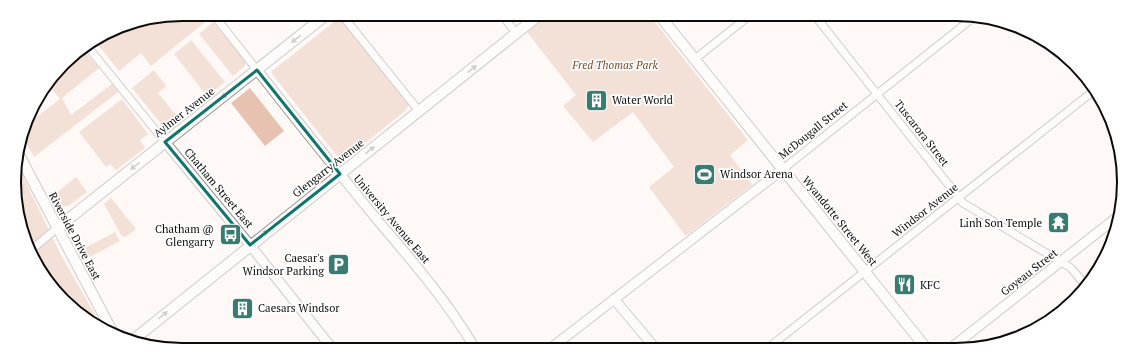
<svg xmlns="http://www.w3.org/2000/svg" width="1138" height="364" viewBox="0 0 1138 364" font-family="'PT Serif',serif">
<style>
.green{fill:#e7c2b0}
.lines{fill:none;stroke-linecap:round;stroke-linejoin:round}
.minor-casing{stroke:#969391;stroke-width:9}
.tertiary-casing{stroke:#969391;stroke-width:11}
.secondary-casing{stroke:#969391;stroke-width:12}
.minor{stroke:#fff;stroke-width:7}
.tertiary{stroke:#fff;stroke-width:9}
.secondary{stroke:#fff;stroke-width:10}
.oneway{fill:#9e9d9d}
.marked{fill:none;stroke:#0f766e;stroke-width:3;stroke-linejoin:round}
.labels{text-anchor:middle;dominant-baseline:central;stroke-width:3.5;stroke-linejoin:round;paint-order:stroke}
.park-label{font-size:11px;font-style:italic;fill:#7b472b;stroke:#fff}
.poi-label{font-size:11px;fill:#0c0b0a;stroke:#fff;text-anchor:start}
.street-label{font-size:11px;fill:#0c0b0a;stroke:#fff}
.rim{fill:none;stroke:#0c0b0a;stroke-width:2}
</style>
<rect width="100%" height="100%" fill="#fef9f7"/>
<g class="green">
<path d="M182,14H207L210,18L151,66L141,53L119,71L95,41L118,27L159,19L163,24L174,16Z"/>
<path d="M548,15L650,16L748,140L730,155L752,185L687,235H685L649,187L674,167L633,112L593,142L563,106L576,95L527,32Z"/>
<path d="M339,18L408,102L409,105L405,111L349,156L347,152L340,157L337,156L272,74V71Z"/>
<path d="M213,22L246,62L245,66L233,76L199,34Z"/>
<path d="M191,40L225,82L207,96L174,54Z"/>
<path d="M82,49L99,68L62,98L71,115L112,84L118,92L34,157L23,137L26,125L60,99L49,85L71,56Z"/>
<path d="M154,70L166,86L158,93L179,119L167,127L163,126L132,88Z"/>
<path d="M250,88L284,131L265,146L231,103Z"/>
<path d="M122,99L148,134L140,140L145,148L116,170L110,164L106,167L79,132Z"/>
<path d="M16,162L61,255L102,327L89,322L42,276L20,225Z"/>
<path d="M76,177L87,192L68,206L61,207L54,195Z"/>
<path d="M111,198L136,229L125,237L121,235L104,204Z"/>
<path d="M115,232L120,241L88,258L83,249Z"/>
</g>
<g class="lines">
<defs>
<g id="minor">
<path d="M213,14L257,70"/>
<path d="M342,15L419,111"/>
<path d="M502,15L516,33"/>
<path d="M816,17L963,203L1071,268L1086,286"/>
<path d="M87,46L165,142"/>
<path d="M695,59L749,16"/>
<path d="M783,169L974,17"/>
<path d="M31,250L57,228"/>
<path d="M768,348L1096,89"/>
</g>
<g id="tertiary">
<path d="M257,70C297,121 338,172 379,222C413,262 448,302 474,347"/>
<path d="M165,142L250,245L331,347"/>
<path d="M614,299L655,348"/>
<path d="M551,348L783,169"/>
<path d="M951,348L1121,214"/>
</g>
<g id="secondary">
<path d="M660,16L926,348"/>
<path d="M18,153L112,331"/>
<path d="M57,228L326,15"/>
<path d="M133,340L539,15"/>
</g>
</defs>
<use href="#minor" class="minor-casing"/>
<use href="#tertiary" class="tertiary-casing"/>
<use href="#secondary" class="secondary-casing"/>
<use href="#minor" class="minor"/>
<use href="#tertiary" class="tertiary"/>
<use href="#secondary" class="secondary"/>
</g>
<defs><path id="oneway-solid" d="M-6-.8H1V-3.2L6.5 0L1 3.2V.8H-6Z"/></defs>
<g class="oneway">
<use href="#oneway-solid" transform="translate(296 39) rotate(141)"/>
<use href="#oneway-solid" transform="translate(472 69) rotate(-38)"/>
<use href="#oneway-solid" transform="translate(226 94) rotate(142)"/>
<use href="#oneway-solid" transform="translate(370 150) rotate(-39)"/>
<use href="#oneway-solid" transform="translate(135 166) rotate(142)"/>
<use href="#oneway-solid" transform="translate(264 234) rotate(-39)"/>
<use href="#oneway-solid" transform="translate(163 315) rotate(-39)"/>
</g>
<path d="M0 0H1138V364H0ZM257,70L340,174L250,245L165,142Z" fill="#fef9f7" fill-opacity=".55" fill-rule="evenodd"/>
<path class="marked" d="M257,70L340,174L250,245L165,142Z"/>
<defs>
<symbol id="building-square" viewBox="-11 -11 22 22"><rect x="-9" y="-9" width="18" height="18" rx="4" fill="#387c71" stroke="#fff"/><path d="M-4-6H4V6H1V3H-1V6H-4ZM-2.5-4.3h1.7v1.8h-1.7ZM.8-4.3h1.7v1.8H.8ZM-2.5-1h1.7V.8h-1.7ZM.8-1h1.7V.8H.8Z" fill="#fff"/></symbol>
<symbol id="stadium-square" viewBox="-11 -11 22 22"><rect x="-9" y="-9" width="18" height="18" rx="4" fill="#387c71" stroke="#fff"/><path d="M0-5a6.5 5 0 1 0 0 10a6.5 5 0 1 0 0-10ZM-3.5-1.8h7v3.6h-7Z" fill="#fff"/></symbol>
<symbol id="temple-square" viewBox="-11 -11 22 22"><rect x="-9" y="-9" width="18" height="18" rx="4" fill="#387c71" stroke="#fff"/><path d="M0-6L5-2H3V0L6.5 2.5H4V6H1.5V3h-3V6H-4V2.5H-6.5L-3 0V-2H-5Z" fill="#fff"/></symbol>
<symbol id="bus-square" viewBox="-11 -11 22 22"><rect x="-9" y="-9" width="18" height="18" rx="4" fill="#387c71" stroke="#fff"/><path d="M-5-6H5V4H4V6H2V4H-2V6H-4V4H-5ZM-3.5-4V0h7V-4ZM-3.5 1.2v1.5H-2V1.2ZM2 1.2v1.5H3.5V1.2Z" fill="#fff"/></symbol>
<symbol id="parking-square" viewBox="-11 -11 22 22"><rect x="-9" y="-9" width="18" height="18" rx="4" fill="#387c71" stroke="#fff"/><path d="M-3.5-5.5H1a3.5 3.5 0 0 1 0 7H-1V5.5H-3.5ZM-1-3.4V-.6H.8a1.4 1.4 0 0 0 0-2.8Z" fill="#fff"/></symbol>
<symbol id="restaurant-square" viewBox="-11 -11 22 22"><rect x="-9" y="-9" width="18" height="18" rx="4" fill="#387c71" stroke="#fff"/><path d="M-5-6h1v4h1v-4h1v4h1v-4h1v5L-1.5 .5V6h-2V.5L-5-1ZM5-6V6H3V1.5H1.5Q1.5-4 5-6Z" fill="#fff"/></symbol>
</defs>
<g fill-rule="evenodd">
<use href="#building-square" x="584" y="88" width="25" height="25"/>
<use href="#stadium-square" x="692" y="162" width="25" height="25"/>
<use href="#temple-square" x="1046" y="210" width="25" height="25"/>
<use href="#bus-square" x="218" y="222" width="25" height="25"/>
<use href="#parking-square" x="326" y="252" width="25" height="25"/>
<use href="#restaurant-square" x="892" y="272" width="25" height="25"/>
<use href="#building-square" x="230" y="296" width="25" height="25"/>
</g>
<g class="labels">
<g class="park-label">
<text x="615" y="65">Fred Thomas Park</text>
</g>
<g class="poi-label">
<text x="612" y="100">Water World</text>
<text x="720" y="174">Windsor Arena</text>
<text x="1042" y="223" text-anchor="end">Linh Son Temple</text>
<text x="214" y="229" text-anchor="end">Chatham @<tspan x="214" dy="13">Glengarry</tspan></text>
<text x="324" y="258" text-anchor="end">Caesar's<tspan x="324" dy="13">Windsor Parking</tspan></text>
<text x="920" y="285">KFC</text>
<text x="258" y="308">Caesars Windsor</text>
</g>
<g class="street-label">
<text transform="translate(184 112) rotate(-38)">Aylmer Avenue</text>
<text transform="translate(813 130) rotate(-39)">McDougall Street</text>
<text transform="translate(922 133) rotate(52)">Tuscarora Street</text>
<text transform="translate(328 168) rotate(-38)">Glengarry Avenue</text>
<text transform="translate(219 188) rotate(50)">Chatham Street East</text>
<text transform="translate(925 210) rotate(-38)">Windsor Avenue</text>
<text transform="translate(392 219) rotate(50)">University Avenue East</text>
<text transform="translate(840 221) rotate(51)">Wyandotte Street West</text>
<text transform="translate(75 236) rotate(62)">Riverside Drive East</text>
<text transform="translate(1029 272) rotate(-38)">Goyeau Street</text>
</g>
</g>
<path d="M0 0H1138V364H0ZM182 21H956A161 161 0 0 1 1117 182V182A161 161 0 0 1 956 343H182A161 161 0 0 1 21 182V182A161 161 0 0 1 182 21Z" fill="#fff" fill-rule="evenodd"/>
<path class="rim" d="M182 21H956A161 161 0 0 1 1117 182V182A161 161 0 0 1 956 343H182A161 161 0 0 1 21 182V182A161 161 0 0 1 182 21Z"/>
</svg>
